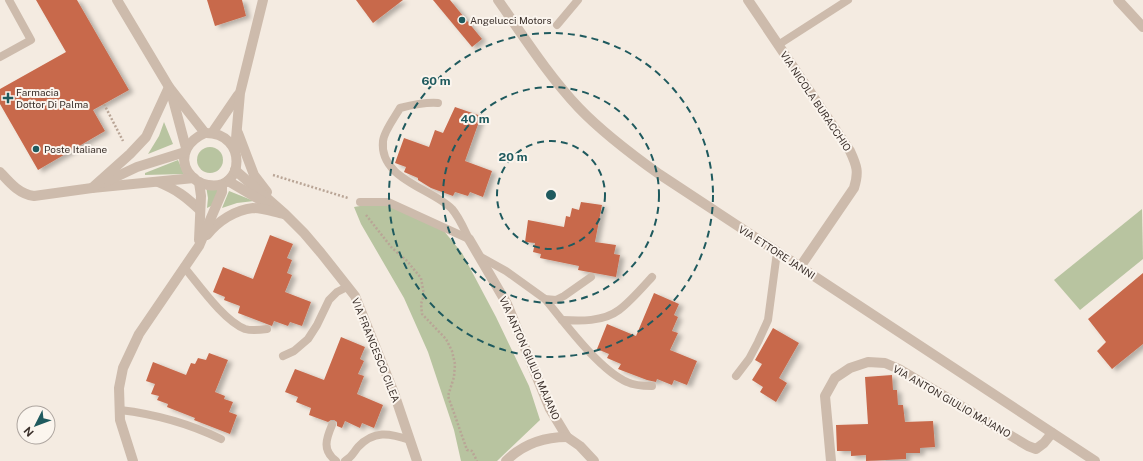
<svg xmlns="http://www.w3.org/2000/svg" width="1143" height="461" viewBox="0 0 1143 461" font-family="'Public Sans',sans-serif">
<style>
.green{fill:#b8c4a0}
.building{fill:#c8694b;filter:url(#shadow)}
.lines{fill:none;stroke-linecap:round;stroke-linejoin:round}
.path{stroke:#b9a596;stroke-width:2.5;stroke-dasharray:2 2;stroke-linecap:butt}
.service{stroke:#cdbbac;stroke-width:8}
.minor{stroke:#cdbbac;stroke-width:10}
.ring{fill:none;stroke:#1f5a5e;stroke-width:2;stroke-dasharray:7 5}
.poi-dot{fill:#1f5a5e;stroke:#fbf5ee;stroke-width:1.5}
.labels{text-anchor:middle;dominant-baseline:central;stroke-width:4;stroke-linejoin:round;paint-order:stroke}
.poi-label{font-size:10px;fill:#3b302b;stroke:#fbf5ee;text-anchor:start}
.street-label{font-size:10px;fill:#3b302b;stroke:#fbf5ee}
.centre{fill:#1f5a5e;stroke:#fbf5ee;stroke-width:2}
.ring-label{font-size:12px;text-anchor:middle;font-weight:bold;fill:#1f5a5e;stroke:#fbf5ee;stroke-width:4;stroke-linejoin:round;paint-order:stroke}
</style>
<defs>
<filter id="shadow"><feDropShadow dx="4.5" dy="2.5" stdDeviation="2" flood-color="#0004"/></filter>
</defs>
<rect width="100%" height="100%" fill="#f4ebe1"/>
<g class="green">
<path d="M164,122L173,144L148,154L159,136Z"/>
<circle cx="210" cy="160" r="13"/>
<path d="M178,160L184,174L145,175V173Z"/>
<path d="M206,186L218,190L213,205L207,208L208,198Z"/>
<path d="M229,191L254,201L237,203L222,208Z"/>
<path d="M372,204L388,205L444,231L462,253L496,317L529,386L540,420L497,461H461L454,430L428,352L404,298L361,224L354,207Z"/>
<path d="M1142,209L1143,259L1080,310L1054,280Z"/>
</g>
<g class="building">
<path d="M36,0H77L129,90L93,110L105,131L38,170L0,104V89L66,52Z"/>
<path d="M207,0H242L246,16L215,26Z"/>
<path d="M356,0H403L373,23Z"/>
<path d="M433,0H450L482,39L472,47Z"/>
<path d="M455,107L481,116L465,161L492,171L483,197L470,192L468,196L455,192L453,196L431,188L418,180V178L404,172L406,167L395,163L404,138L429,147L435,130L443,133Z"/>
<path d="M581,202L602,205L595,242L616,245L614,254L620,255L616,277L578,270L579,266L540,258L541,254L533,252L535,243L525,242L528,220L564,227L566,216L570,217L572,208L579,210Z"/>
<path d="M270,235L293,244L287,258L292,260L287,273L292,275L285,292L311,302L302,326L290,322L288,326L274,321L272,326L238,313L240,306L224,300L225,297L213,292L223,267L253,279Z"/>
<path d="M1143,273V344L1112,369L1097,351L1106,342L1088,319Z"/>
<path d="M654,293L679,304L674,315L678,317L672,331L678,333L670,350L697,361L687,385L674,380L672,385L657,379L656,382L647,380L618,369L621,364L607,358L609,354L597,349L607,324L636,336Z"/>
<path d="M773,328L799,343L779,378L787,383L776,402L760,392L763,387L752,380L762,364L755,360Z"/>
<path d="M341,337L365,347L360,359L364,361L358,374L364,376L357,394L383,405L374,428L362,423L360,428L345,421L342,428L337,426V422L334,420H331L328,422L309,415L311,408L296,402L298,397L285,392L295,369L324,380Z"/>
<path d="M209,353L228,360L215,392L225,396L224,399L233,402L229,412L237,415L230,434L194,420L195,418L167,407L168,404L157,400L159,396L151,394L155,384L146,381L153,362L186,375L191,363L195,364L198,358L206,360Z"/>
<path d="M892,375L893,390H897L898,405H903L905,422L933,421L935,447L920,448V453H906V459L866,461V455L851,456V451H837L836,425L868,424L865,377Z"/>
</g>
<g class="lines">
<g class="path">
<path d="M104,104L123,141"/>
<path d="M273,175L348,198"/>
<path d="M366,215L392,248L407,261L421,278L424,295L421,304L422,314L446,339L452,351L455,364L454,377L448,396L467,450L472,451L477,461"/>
</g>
<g class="service">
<path d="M557,25L578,0"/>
<path d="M778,45L848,0"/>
<path d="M0,57L31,40L9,0"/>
<path d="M438,103C425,102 412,105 400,108C395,117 384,131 383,141C379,179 431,188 452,209C459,217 464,229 469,239"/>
<path d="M360,202H388L469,239"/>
<path d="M479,256L506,271L545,299L556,300L564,296L591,277"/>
<path d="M184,267C199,285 224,321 245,329C252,331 260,330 267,329"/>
<path d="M545,299C565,323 599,370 627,382C635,386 644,386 652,386"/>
<path d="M562,320C580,321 603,322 619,310C630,302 642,288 652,277"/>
<path d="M283,356L294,351L308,339L317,325L329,300L337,292L347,287"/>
<path d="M736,376L749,359L758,342L768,320L777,252"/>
<path d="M120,410C154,414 190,424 221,439"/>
<path d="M332,425C326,439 322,450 336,461"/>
<path d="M345,461C352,457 353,453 358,447C374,430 389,433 410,440"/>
</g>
<g class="minor">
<path d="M117,0L169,87L205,133"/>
<path d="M498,0C524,37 548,75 579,108C603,133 631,154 659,174L1095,461"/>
<path d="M748,0L850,151C857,166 859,172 854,188L800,267"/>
<path d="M1118,0L1143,27"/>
<path d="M171,92L186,148"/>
<path d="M205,133C248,132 245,192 208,185C200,184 193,179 188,172C178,155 189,140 205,133Z"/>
<path d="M212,133L238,95"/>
<path d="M238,133L254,175L267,192"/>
<path d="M235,150L240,93L263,0"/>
<path d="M235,170L285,214L304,233L321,253L355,296L394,393L417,461"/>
<path d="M0,172C10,183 19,194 34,196L92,188L194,178"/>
<path d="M228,181L269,205"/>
<path d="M158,182C177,190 185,196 200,210"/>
<path d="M199,182L201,196L199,240"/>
<path d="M103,183L137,167L185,152"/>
<path d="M92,188L130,154L146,137L169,87"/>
<path d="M207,235C218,221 235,210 253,208C263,208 274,212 284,214"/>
<path d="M469,239L507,304L550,409L567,437L580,446L594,461"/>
<path d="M133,461L120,420L119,388L123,368L139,334L199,246L222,192V185"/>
<path d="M506,461C522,445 544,437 567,437"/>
<path d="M831,461L825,396L835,378L850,368L868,362L885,363L899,369L1028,446L1036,449L1044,443L1052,433"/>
</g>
</g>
<g class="ring">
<circle cx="551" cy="195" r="54"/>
<circle cx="551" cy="195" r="108"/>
<circle cx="551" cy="195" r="162"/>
</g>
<g class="poi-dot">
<circle cx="462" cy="20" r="4"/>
<path d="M6 92h4v4h4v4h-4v4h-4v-4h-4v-4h4z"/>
<circle cx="36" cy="149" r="4"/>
</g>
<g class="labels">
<g class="poi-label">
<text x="470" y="20">Angelucci Motors</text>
<text x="16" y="92">Farmacia<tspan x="16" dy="12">Dottor Di Palma</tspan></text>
<text x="44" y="149">Poste Italiane</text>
</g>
<g class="street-label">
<text transform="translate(816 101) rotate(56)">VIA NICOLA BURACCHIO</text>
<text transform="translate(777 252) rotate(33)">VIA ETTORE JANNI</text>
<text transform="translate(376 350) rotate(68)">VIA FRANCESCO CILEA</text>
<text transform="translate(530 358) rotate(66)">VIA ANTON GIULIO MAJANO</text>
<text transform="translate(952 401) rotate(30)">VIA ANTON GIULIO MAJANO</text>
</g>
</g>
<circle cx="551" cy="195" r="6" class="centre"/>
<g class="ring-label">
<text x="436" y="85">60 m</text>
<text x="475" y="123">40 m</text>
<text x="513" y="161">20 m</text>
</g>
<g transform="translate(36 425) rotate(228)"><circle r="19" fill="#fbf5ee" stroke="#aea6a0"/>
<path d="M0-3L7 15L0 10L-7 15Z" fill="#1f5a5e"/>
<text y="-6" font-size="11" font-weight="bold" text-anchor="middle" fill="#3b302b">N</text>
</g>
</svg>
